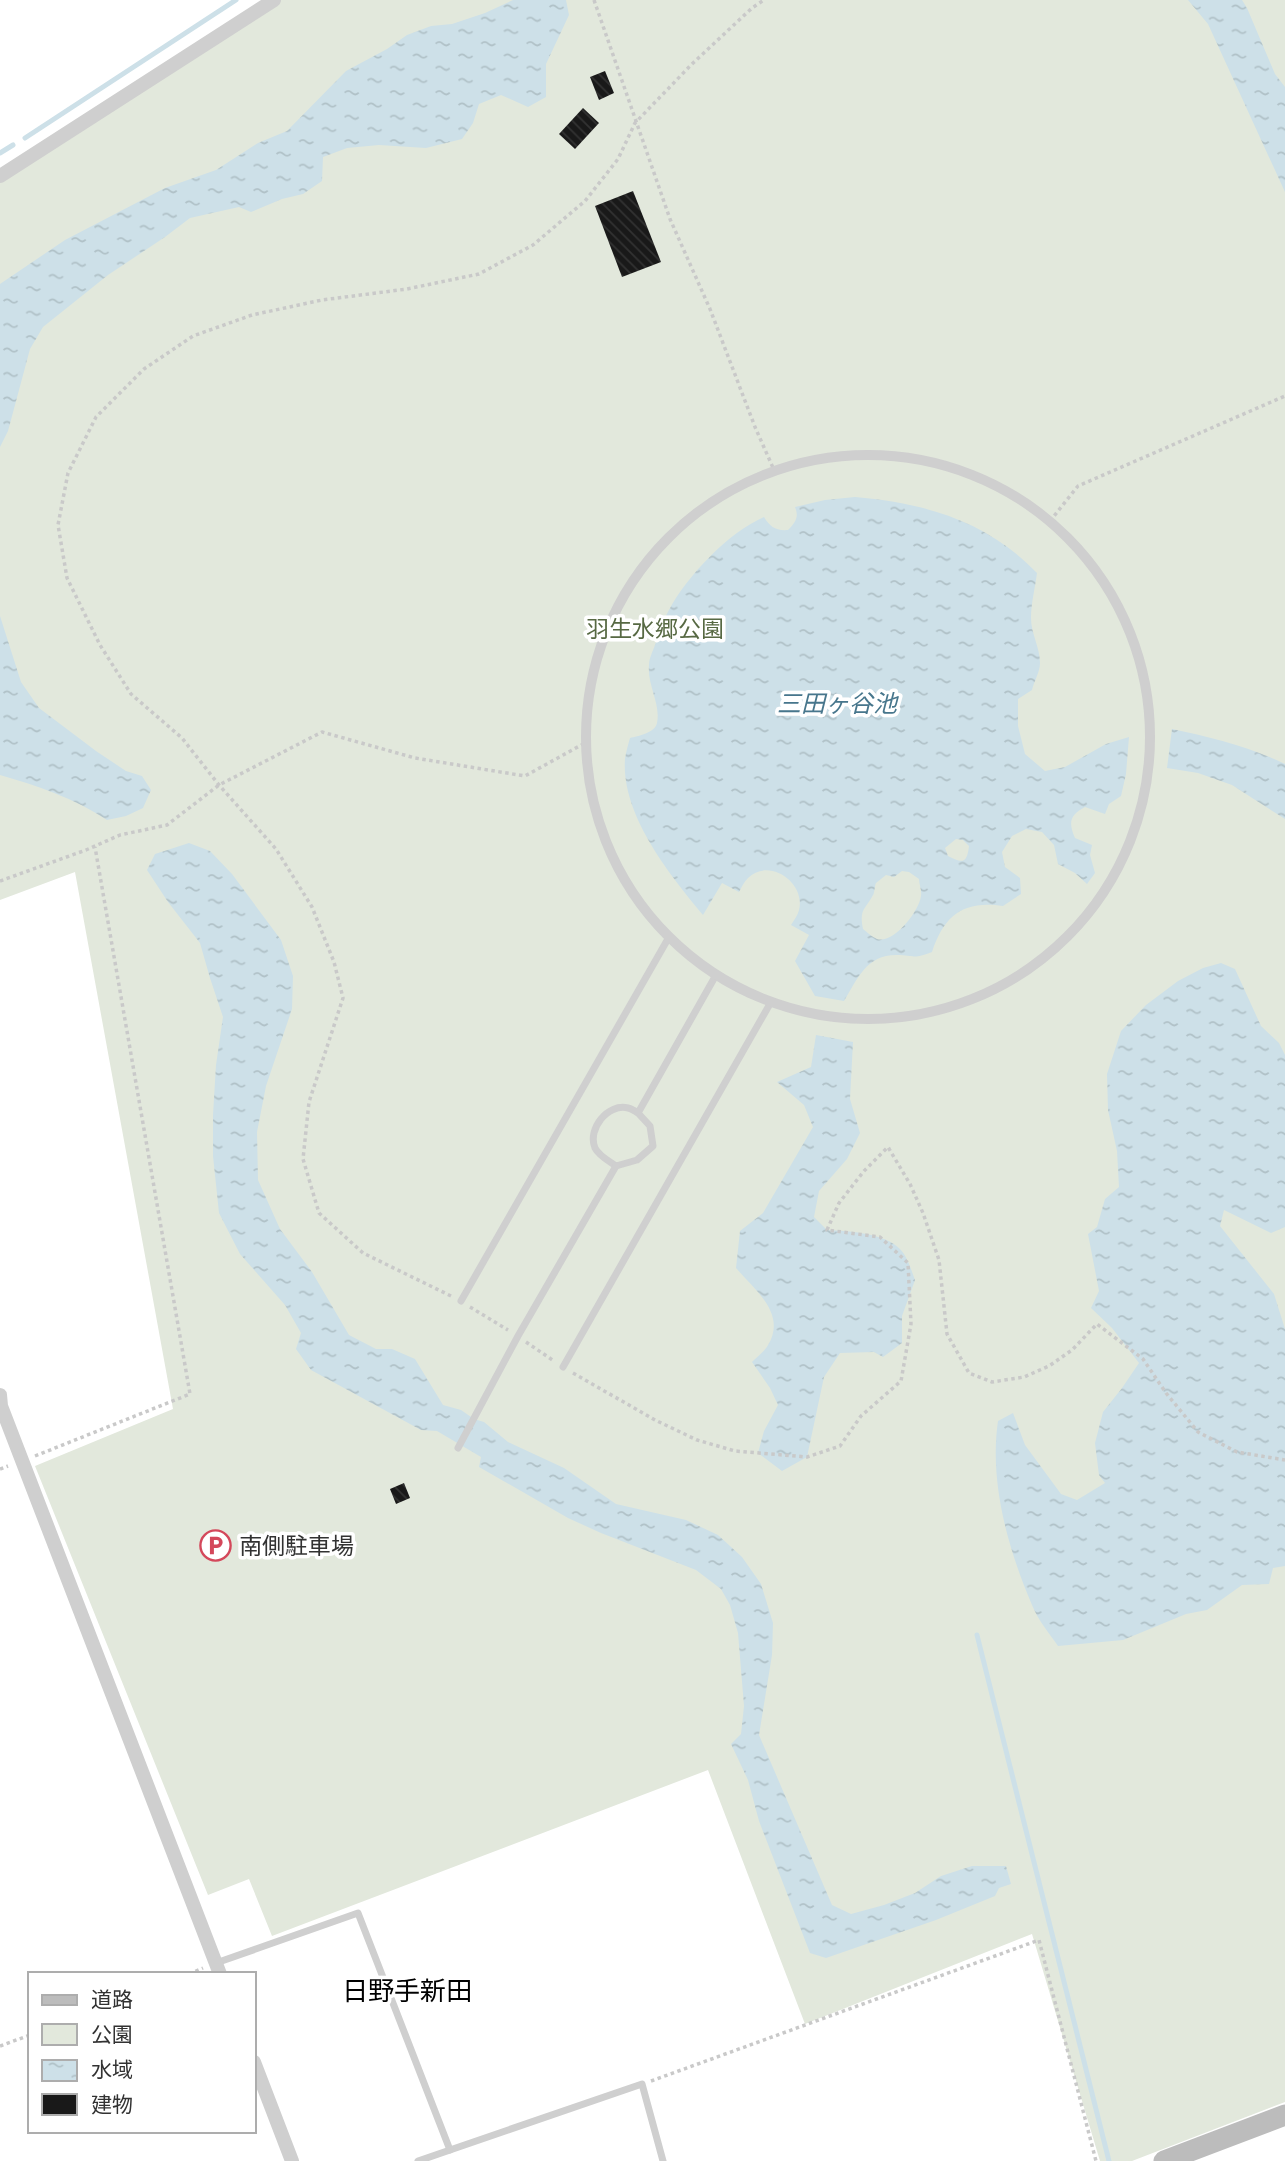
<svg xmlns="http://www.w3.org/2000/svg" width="1285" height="2161" viewBox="0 0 1285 2161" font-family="Arial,'Noto Sans JP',sans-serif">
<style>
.park{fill:#e2e8dc}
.water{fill:url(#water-ripples);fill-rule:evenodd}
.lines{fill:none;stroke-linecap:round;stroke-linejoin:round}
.stream{stroke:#cde0e8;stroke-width:5}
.building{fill:url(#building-back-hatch)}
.path{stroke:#c9c9c9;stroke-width:3.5;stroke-dasharray:3.5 3.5;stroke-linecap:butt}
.service{stroke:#cfcfcf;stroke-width:7}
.pedestrian{stroke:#cfcfcf;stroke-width:10}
.minor{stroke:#cfcfcf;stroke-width:14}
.secondary{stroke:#bcbcbc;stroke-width:21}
.labels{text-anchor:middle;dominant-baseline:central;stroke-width:7;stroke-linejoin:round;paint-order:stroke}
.park-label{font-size:23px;fill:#576943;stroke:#fff}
.poi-label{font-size:23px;fill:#323232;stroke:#fff;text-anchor:start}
.water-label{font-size:24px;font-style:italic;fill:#47768c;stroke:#fff}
.quarter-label{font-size:26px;fill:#000;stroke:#fff}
</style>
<defs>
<pattern id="water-ripples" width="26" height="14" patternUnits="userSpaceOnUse" patternTransform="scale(1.75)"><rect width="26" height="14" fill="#cde0e8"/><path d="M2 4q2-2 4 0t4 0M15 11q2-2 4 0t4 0" fill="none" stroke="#b0c1c7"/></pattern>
<pattern id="building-back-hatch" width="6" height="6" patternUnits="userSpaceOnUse" patternTransform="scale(1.75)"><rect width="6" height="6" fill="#191919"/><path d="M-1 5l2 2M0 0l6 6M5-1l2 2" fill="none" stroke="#323232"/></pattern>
</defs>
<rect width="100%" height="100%" fill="#fff"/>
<path class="park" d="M266,0H1285V2102L1132,2161H1100L1032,1934L805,2024L708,1770L272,1936L249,1879L208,1895L35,1466L173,1409L75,872L0,900V176Z"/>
<g class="water">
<path d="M513,0H566L569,15L546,64V97L528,107L501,95L479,104L473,123L462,139L426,148L379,145L347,148L323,157L322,181L303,194L282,199L251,212L239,207L190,218L165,237L108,275L43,327L30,349L8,431L0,447V284L65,240L165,188L216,170L258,143L287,131L346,71L387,49L407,35L431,26L452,24L485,13Z"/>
<path d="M1188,0H1242L1247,8L1275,74L1285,87V192L1208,24Z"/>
<path d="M855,497C925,503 987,521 1037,573C1035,588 1031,604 1031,618C1031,634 1040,647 1040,663C1040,672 1034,681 1032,690L1018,699V726L1025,754L1045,771L1065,767L1106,744L1129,737L1126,774L1121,796L1109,804L1105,814L1085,807C1070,815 1068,822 1075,838L1092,845L1090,855L1095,873L1087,884L1075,873L1058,864L1054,845L1042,832L1026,829L1012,836L1002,852L1005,867L1020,878L1021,894L1003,906C964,900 944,915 932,952C913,959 917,956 900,955C867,953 858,978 844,1001L815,996L795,961L809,935L791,925C794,920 798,915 799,910C806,883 769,857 748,878C744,882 741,888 739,892L722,883L703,915C670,875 621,815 625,759C626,752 628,745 630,738C638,736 655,733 657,723C661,704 647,685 649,665C649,658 653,651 655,645C659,633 663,620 669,610C687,576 729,532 764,517C770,527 776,531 788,530C796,522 799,517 795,507L825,500ZM956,839L963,840L969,846C967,863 963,864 948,856L945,848ZM902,871L909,872L919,879C919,884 922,891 921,896C919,911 894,944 877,939C872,937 867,932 863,929C859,909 865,910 873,895C874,895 875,884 876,883L886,875L894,877Z"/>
<path d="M0,616L21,682L39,708L96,751L126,771L142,776L151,790L143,808L126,816L107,820C74,798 38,786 0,775Z"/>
<path d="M1172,729C1210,737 1250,747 1285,764V819L1232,785L1198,773L1167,768Z"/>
<path d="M189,843L210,851L232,874L281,940L293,976L292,1009L266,1086L257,1132L258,1180L280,1229L312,1272L349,1335L376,1349H392L415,1359L443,1405L461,1410L474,1419L484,1422L508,1442L564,1468L616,1504L686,1520L718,1535L742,1557L761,1584L773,1623L772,1655L759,1735L832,1905L851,1914L884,1905L915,1893L941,1876L972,1866H1006L1011,1884L999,1888L995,1896L936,1920L826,1958L810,1953L759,1821L748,1780L731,1744L741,1734L744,1706L738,1633L730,1605L721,1589L696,1570L601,1533L568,1518L479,1467L481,1457L437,1431L421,1430L311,1370L296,1349L301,1333L285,1305L240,1254L219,1213L213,1156V1115L216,1065L223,1017L210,978L200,943L168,902L147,870L155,854Z"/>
<path d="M1221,963L1235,969L1261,1026L1279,1043L1285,1055V1227L1271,1233L1224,1210L1220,1226L1274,1294L1285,1329V1566L1273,1568L1269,1584L1242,1585L1207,1610L1186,1614L1123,1640L1058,1646C1049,1633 1038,1620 1032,1605C1008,1549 989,1482 998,1421L1013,1413L1025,1445L1061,1494L1077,1500L1105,1483L1099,1475L1095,1443L1103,1412L1122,1388L1139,1363L1112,1328L1091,1308L1099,1291L1088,1234L1097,1227L1105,1199L1119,1187L1117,1151L1108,1110L1107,1074L1121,1031L1146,1005L1178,981L1203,968Z"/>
<path d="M816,1035L853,1042L850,1099L860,1133L847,1159L819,1191L814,1217L827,1230C849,1231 891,1233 904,1254C909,1262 912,1272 915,1280L902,1316V1343L883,1357L874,1352L840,1353L824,1377L807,1457L782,1471L758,1453L764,1431L778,1405L770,1388L752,1362C757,1357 765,1351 768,1345C787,1314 755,1290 736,1268L740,1231L763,1213L813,1127L804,1105L777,1082L811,1067Z"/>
</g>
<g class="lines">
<g class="stream">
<path d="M25,138L236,0"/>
<path d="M0,153L13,145"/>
<path d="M977,1635L1109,2161"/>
</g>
</g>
<g class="building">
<path d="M605,71L614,93L599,100L590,77Z"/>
<path d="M583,108L599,123L575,149L559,134Z"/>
<path d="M633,191L661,262L622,277L595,206Z"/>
<path d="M404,1483L410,1498L396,1504L390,1489Z"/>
</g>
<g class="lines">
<g class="path">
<path d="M594,0L670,219L710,309L755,427L774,470"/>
<path d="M1050,521L1078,486L1285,396"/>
<path d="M0,881L86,850L120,835L167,825L219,785L322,732L415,758L525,776L585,743"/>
<path d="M451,1296L363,1253L319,1213L303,1159L309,1102L343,998L334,962L312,907L276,849L219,785L182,738L131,694L100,645L67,578L58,525L68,473L96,417L144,369L193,336L252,315L322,300L407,289L479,274L533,245L585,201L618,159L635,123L692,64L752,8L764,0"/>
<path d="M470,1307L508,1330"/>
<path d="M526,1342L554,1361"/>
<path d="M573,1373L655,1420L697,1440L735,1451L807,1457L840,1446L861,1416L901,1381L911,1324L908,1263L880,1237L827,1230L839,1203L864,1171L888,1147L910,1184L923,1213L939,1260L947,1334L969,1373L992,1382L1024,1377L1049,1366L1072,1350L1097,1324L1143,1359L1166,1393L1198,1432L1237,1452L1285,1460"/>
<path d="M35,1456L190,1394L95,847"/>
<path d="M0,1469L8,1466"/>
<path d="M189,1974L203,1968"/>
<path d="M0,2046L30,2035"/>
<path d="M651,2081L1039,1940L1096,2161"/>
</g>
<g class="service">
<path d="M638,1113L650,1126L653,1146L637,1160L616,1166C609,1161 599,1156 595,1148C587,1129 608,1103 628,1108C632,1109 635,1111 638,1113L716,975"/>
<path d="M461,1301L669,937"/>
<path d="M563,1367L771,1002"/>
<path d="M458,1448L518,1336L616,1166"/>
<path d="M216,1963L358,1913L450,2150L642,2084L663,2161"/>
<path d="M418,2161L450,2150"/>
</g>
<circle class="pedestrian" cx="868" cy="737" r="282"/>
<g class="minor">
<path d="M0,176L274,0"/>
<path d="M0,1395L1,1406L220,1974"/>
<path d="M254,2062L292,2161"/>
</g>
<path class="secondary" d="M1164,2161L1285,2115"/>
</g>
<defs>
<symbol id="parking-ring" viewBox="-11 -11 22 22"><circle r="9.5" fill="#fff" stroke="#d4485b" stroke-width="1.5"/><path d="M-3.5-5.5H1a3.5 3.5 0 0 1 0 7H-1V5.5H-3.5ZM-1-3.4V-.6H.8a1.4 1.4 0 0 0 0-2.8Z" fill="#d4485b"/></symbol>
</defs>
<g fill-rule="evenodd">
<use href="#parking-ring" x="198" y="1528" width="35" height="35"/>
</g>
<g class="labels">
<g class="park-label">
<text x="655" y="629">羽生水郷公園</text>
</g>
<g class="poi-label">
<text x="239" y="1546">南側駐車場</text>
</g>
<g class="water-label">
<text x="837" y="703">三田ヶ谷池</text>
</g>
<g class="quarter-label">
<text x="407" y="1991">日野手新田</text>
</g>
</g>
<rect x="28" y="1972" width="228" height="161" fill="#ffffff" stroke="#adadad" stroke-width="2"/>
<rect x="42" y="1995" width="35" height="10" fill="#bcbcbc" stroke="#adadad" stroke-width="2"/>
<text x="91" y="2007" font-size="21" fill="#323232">道路</text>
<rect x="42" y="2024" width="35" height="21" fill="#e2e8dc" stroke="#adadad" stroke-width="2"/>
<text x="91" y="2042" font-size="21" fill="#323232">公園</text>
<rect x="42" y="2060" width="35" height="21" fill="url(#water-ripples)" stroke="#adadad" stroke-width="2"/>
<text x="91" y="2077" font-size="21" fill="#323232">水域</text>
<rect x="42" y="2094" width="35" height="21" fill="#191919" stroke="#adadad" stroke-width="2"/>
<text x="91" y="2112" font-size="21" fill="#323232">建物</text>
</svg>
